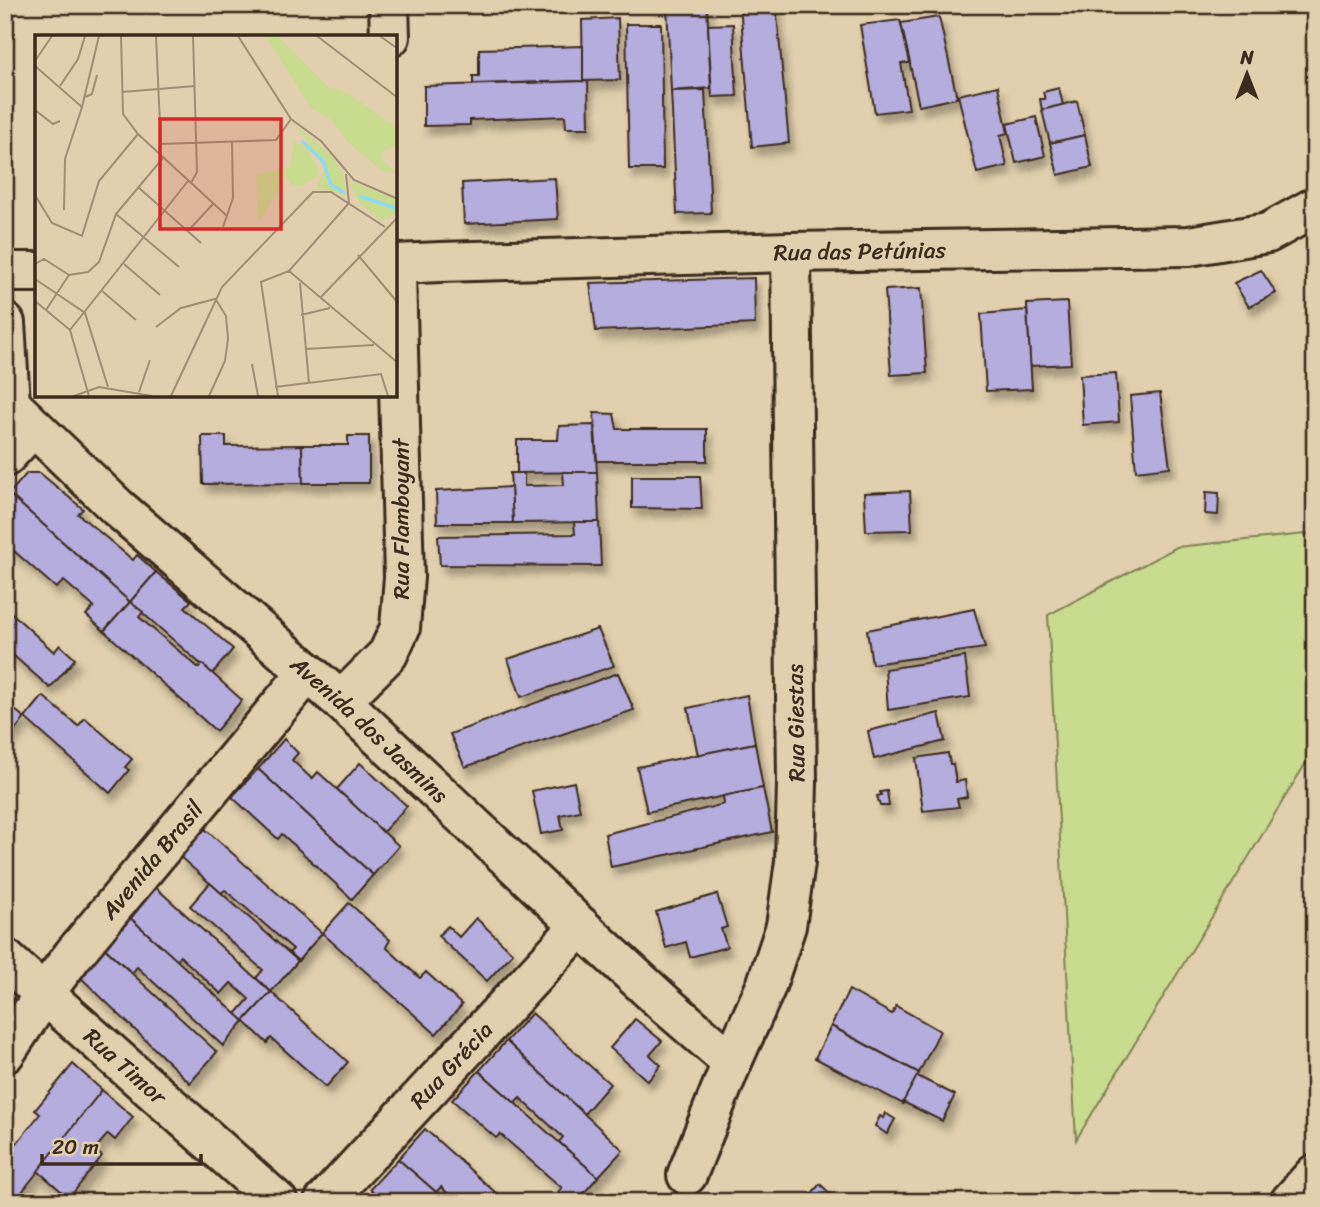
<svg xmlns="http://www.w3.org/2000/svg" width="1320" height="1207" viewBox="0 0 1320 1207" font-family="Sriracha,sans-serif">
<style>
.green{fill:#c9db8f;stroke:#828256;stroke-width:2}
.building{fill:#b5adde;stroke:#3b2a1e;stroke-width:2;filter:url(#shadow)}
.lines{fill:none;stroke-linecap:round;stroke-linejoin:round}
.minor-casing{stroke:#3b2a1e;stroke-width:44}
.minor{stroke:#e1cfad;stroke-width:38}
.labels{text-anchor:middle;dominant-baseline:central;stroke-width:7;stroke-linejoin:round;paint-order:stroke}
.street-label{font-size:23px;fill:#3b2a1e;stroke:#e1cfad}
.inset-river{fill:none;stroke:#8edbed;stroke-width:3.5}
.inset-road{fill:none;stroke:#9f8d74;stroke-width:2}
.view{fill:#d62828;fill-opacity:0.15;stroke:#d62828;stroke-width:3.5}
.inset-edge{fill:none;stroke:#3b2a1e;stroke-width:3.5}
</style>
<defs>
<filter id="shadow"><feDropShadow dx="4.5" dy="8" stdDeviation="3.5" flood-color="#0004"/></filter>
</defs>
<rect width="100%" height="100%" fill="#e1cfad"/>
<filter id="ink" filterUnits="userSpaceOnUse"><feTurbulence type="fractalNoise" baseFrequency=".0143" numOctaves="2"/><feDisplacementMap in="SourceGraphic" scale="14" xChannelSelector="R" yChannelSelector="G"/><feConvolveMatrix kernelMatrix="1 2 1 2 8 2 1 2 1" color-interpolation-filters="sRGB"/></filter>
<g filter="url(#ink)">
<path class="green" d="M1315,533V748L1076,1140L1048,615L1177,547Z"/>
<g class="building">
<path d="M667,5H707L711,88L671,91Z"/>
<path d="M740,5H776L789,143L752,147Z"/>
<path d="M939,17L957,98L919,106L901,23Z"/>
<path d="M618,18L620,80L583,81L582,20Z"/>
<path d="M900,20L910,63H901L909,109L875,113L860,25Z"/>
<path d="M626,24H661L663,169H629Z"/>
<path d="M733,24L737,96L712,97L708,25Z"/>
<path d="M583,46V81L473,84V76H479V49Z"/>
<path d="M588,81L589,128H566L565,116L470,120V125L424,126V86Z"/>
<path d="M998,86L1008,133L1000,135L1007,166L977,173L958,95Z"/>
<path d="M1059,88L1063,105L1042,110L1040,99H1045L1043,92Z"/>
<path d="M705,90L711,213L677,214L671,91Z"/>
<path d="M1077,101L1085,135L1050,143L1042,110Z"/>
<path d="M1036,117L1045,156L1016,163L1007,124Z"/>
<path d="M1085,135L1092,167L1058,175L1050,143Z"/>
<path d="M555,178L558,219L464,224L462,183Z"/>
<path d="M1261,270L1276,293L1249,307L1234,283Z"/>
<path d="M754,278L755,324L596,331L590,283Z"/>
<path d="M921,288L927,373L891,375L885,290Z"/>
<path d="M1067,302L1071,364L1030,366L1027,304Z"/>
<path d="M1027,310L1032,389L986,391L981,314Z"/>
<path d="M1116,373L1119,422L1083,425L1080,375Z"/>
<path d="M1160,393L1170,467L1136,471L1130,396Z"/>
<path d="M594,413L614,414L617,429H707V461H597Z"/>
<path d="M594,425L597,472L517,473V440H558L559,426Z"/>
<path d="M202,436H226V446L302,445L303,483L203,484Z"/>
<path d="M348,436H369V483H303L302,445H348Z"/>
<path d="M563,472H597L599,522L513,523L510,473H524V486L564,485Z"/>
<path d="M27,473H40L83,509L78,514L133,560L137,555L156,572L130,602L9,494Z"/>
<path d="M632,476H700L702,509L632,508Z"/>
<path d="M511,487L513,523H437L436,491Z"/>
<path d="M910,491L912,530L866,531L864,493Z"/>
<path d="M1206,492L1219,493L1218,515L1205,514Z"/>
<path d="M9,494L130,602L104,631L86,615L94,607L64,581L56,588L5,543V497Z"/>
<path d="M574,522H599L601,566L440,565L438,536L575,534Z"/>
<path d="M156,572L191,601L185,607L233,649L212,674L130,602Z"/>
<path d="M130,602L143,612L139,617L199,668L202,664L242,700L216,731L104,631Z"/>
<path d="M5,607L54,652L60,645L75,659L50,688L5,648Z"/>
<path d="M974,609L985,648L872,664L867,630Z"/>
<path d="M598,629L614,666L521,697L508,659Z"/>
<path d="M965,657L970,697L888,710L885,669Z"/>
<path d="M618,673L634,710L465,767L450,734Z"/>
<path d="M747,695L755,743L698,755L688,708Z"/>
<path d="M43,696L78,726L85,718L132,759L125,767L129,770L110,793L25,718Z"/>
<path d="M11,707L25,718L5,742V711L6,712Z"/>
<path d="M939,713L945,741L874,759L868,731Z"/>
<path d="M284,739L298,753L292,760L312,779L318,772L399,846L373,875L258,769Z"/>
<path d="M755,743L763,788L647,812L637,767Z"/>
<path d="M948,753L950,764H953L956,782L965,780L967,797L957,799L959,807L923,811L916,758Z"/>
<path d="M360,763L407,806L383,832L337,789Z"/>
<path d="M258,769L373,875L352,899L282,834L278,839L232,797Z"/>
<path d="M574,782L580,811L560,815L563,830L541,834L532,791Z"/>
<path d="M763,788L772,832L611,867L605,834L724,804L723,796Z"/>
<path d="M887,791L889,806H880L877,796L881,795L880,792Z"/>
<path d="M204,828L322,933L298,961L289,953L293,949L231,895L225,890L221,893L179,856Z"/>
<path d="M210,883L298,961L271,992L256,978L263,970L190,906Z"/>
<path d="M153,885L271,992L244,1021L236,1014L249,999L231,983L221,994L180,956L177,961L127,915Z"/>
<path d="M717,894L727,927L721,929L727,947L690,957L686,942L666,948L656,912Z"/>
<path d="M349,903L390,940L386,947L420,978L426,972L462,1005L436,1034L322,933Z"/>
<path d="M127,915L244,1021L223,1046L137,967L132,973L100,944Z"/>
<path d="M476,918L513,953L487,981L438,936L448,926L459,937Z"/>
<path d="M100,944L217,1052L190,1083L75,972Z"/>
<path d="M849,990L892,1014L896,1006L940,1031L919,1073L831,1026Z"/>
<path d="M271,992L348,1062L326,1087L271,1038L267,1043L244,1021Z"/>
<path d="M532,1013L610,1084L584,1114L506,1041Z"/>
<path d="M635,1019L662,1041L650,1055L661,1065L648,1081L610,1048Z"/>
<path d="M831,1026L919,1073L903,1104L815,1058Z"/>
<path d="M506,1041L623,1150L598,1177L559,1142L563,1137L520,1098L515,1103L479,1071Z"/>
<path d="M73,1064L102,1090L14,1202H5V1158L40,1114L35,1110Z"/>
<path d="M479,1071L598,1177L576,1202H568L558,1192L562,1188L500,1134L496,1138L452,1100Z"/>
<path d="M917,1076L955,1095L942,1121L903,1102Z"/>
<path d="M102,1090L133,1117L115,1140L108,1134L94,1150L102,1156L69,1198L38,1171Z"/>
<path d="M885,1113L895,1119L887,1134L875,1126L880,1116L883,1118Z"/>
<path d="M425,1129L506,1202H457L441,1187L436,1192L398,1159Z"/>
<path d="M398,1159L436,1192L446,1202H384L370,1189Z"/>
<path d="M820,1184L839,1202H804Z"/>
</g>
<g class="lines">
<defs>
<g id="minor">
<path d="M389,5L390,37"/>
<path id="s1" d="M396,264L440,262L791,252L1189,246L1268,233L1315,207"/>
<path d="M5,272H37"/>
<path d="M5,323L10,404"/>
<path id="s2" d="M5,399L118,508L341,701L580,926L666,1005L732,1062"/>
<path d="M5,457L33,427"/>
<path d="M341,701L388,654L400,628L404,577L396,274"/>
<path id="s3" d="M5,959L278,1202"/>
<path id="s4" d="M5,1053L44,994L73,955L308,672"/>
<path d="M687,1175L732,1062L766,986L786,926L795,862L797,782L791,252"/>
<path id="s5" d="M324,1202L580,926"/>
<path d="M1290,1202L1315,1174"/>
</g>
</defs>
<use href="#minor" class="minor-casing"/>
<use href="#minor" class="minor"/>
</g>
</g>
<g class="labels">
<g class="street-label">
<text stroke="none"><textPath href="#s1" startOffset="464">Rua das Petúnias</textPath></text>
<text transform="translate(401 519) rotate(-90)">Rua Flamboyant</text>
<text transform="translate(796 723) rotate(-91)">Rua Giestas</text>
<text stroke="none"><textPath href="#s2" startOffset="492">Avenida dos Jasmins</textPath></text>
<text stroke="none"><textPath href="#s4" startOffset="243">Avenida Brasil</textPath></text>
<text stroke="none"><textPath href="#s5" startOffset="187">Rua Grécia</textPath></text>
<text stroke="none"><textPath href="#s3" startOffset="161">Rua Timor</textPath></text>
</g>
</g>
<g transform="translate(35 35)">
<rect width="362" height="362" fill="#e1cfad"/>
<path d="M231,1H243L293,52L311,57L362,93V109L346,118L347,125L362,138L346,135L313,107L297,85L276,73ZM259,89L297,121L308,140L312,160L282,153L291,130ZM259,106L272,113L285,138L268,150H257L252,141L224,188L221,140L255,132ZM318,147L362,165V178L347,185L326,170L315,150Z" fill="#c9db8f"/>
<path class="inset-river" d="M267,106L288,126L296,150L310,158M324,161L363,174"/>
<path class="inset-road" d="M86,1L88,79L103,99L192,181M121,1L126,112M203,1L256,84L286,106L319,145L363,164M282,1L363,63M345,1L363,14M0,26L17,1M0,31L47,72L30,124L29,175M25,51L43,24L50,1M87,57L160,51M50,62L57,59L62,40M47,72L64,1M0,75L18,89L25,86M125,109L241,105L256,84M311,139L314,168M156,148L162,137L158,1M103,152L166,208M0,160L17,188L47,201L64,146L103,99M81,179L144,232M188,192L198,163L197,107M153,196L178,169M323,220L363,268M0,229L9,224L34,240M89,229L125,260M254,236L363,328M0,244L50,278L73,352M265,248L274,348M67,256L101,285M286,262L363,182M0,266L35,295L54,361M11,275L34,240L53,237L64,227L81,179L128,123M266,280L295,273M121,292L146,273L180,264M35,295L153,146M271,314L339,310M217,329L223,361M240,352L346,339L353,361M104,357L115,325M39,361L64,352L117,361M136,361L187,252L278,157H296L350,192M174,361L190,326L193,304L191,281L180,263M243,361L226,247L254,236L314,168"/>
<path class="view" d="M125,84H246V194H125Z"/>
<rect width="362" height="362" class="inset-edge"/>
</g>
<rect width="1320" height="1207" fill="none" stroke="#e1cfad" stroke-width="28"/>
<rect x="14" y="14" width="1292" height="1179" fill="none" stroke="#3b2a1e" stroke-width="2.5" filter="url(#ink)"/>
<g transform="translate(1247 74)" stroke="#e1cfad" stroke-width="5" paint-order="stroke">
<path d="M0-5L12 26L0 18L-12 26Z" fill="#3b2a1e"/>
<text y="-10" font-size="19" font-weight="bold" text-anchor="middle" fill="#3b2a1e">N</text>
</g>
<path d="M42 1154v10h159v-10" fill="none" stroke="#3b2a1e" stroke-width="3.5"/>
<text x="52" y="1154" font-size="21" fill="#3b2a1e" stroke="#e1cfad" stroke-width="5" paint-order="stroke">20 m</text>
</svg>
